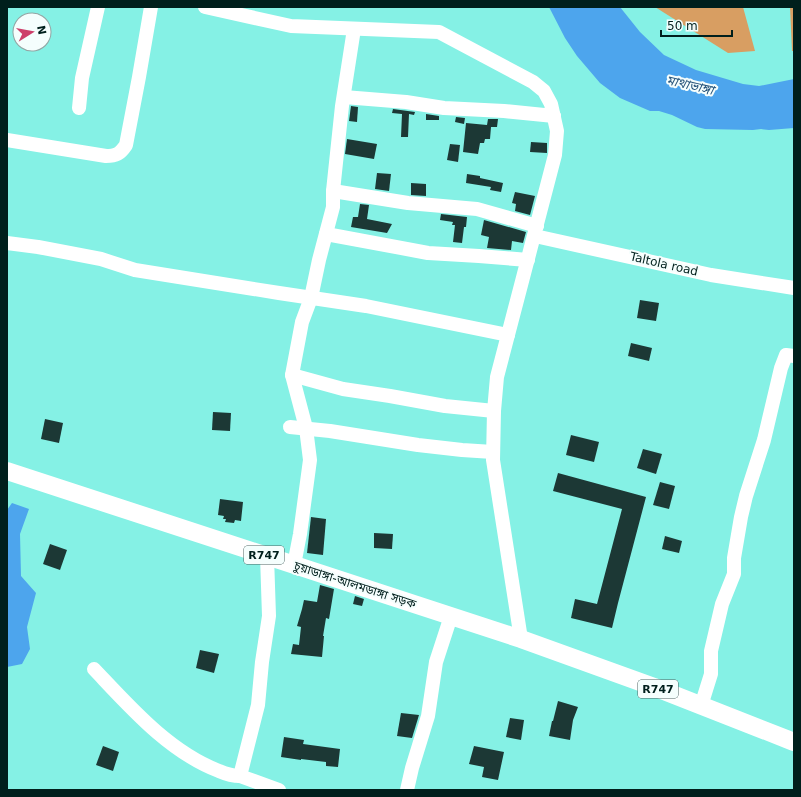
<svg xmlns="http://www.w3.org/2000/svg" width="801" height="797" viewBox="0 0 801 797" font-family="'DejaVu Sans','Noto Sans Bengali',sans-serif">
<style>
.green{fill:#d89e62}
.water{fill:#4da5ed}
.building{fill:#1c3835}
.lines{fill:none;stroke-linecap:round;stroke-linejoin:round}
.minor{stroke:#fff;stroke-width:14}
.major{stroke:#fff;stroke-width:18}
.labels{text-anchor:middle;dominant-baseline:central;stroke-width:4;stroke-linejoin:round;paint-order:stroke}
.shield{fill:#f5fefd;stroke:#4a6260;stroke-width:1}
.shield-label{font-size:11px;font-weight:bold;fill:#001f1c}
.street-label{font-size:12px;fill:#001f1c;stroke:#f5fefd}
.water-label{font-size:13px;font-style:italic;fill:#29567c;stroke:#f5fefd}
</style>
<rect width="100%" height="100%" fill="#85f1e5"/>
<g class="green">
<path d="M655,7H743L755,51L728,53Z"/>
<path d="M790,7H794V51H792Z"/>
</g>
<g class="water">
<path d="M549,7H620L640,32L664,55L696,70L743,84L759,86L794,79V128L769,130L761,129L753,130L705,129L697,127L672,115L659,111H650L620,98L600,83L577,56L565,38Z"/>
<path d="M12,503L29,509L20,534L21,576L36,593L27,627L30,649L22,664L7,667V510Z"/>
</g>
<g class="building">
<path d="M351,106L358,107L357,122L349,121Z"/>
<path d="M393,109L415,112L414,115L409,114L408,137H401L402,114L392,113Z"/>
<path d="M426,114L439,116V120H426Z"/>
<path d="M456,117L465,118L464,124L455,122Z"/>
<path d="M488,119H498L497,127H491L490,139H485L484,143H480L478,154L463,152L466,123L487,125Z"/>
<path d="M347,139L377,144L374,159L345,154Z"/>
<path d="M531,142L547,143V153L530,152Z"/>
<path d="M450,144L460,145L458,162L447,160Z"/>
<path d="M377,173L391,174L389,191L375,189Z"/>
<path d="M467,174L480,176V178L503,183L501,192L490,190L491,187L466,183Z"/>
<path d="M411,183L426,184V196L411,195Z"/>
<path d="M515,192L535,196L530,215L515,211L516,204L512,203Z"/>
<path d="M360,204L369,205L367,219L392,224L387,233L351,227L353,217H358Z"/>
<path d="M441,214L467,217L466,227H464L462,243L453,242L455,225H452L453,222L440,220Z"/>
<path d="M484,220L526,232L523,243L512,241L511,250L487,248L489,237L481,235Z"/>
<path d="M640,300L659,303L656,321L637,318Z"/>
<path d="M631,343L652,348L649,361L628,356Z"/>
<path d="M213,412L231,413L230,431L212,430Z"/>
<path d="M45,419L63,423L59,443L41,439Z"/>
<path d="M571,435L599,442L594,462L566,455Z"/>
<path d="M643,449L662,454L656,474L637,468Z"/>
<path d="M558,473L646,497L618,603L612,628L571,618L575,599L597,604L622,509L553,491Z"/>
<path d="M660,482L675,486L669,509L653,505Z"/>
<path d="M220,499L243,502L241,521L235,520L234,523L225,522L226,519H223L224,516L218,515Z"/>
<path d="M311,517L326,519L323,555L307,553Z"/>
<path d="M374,533L393,534L392,549L374,548Z"/>
<path d="M665,536L682,541L679,553L662,549Z"/>
<path d="M50,544L67,550L60,570L43,564Z"/>
<path d="M320,585L334,589L329,619L326,618L323,636H324L322,657L291,654L293,644L299,645L301,627L297,626L302,609L304,600L317,602Z"/>
<path d="M355,596L364,599L362,606L353,604Z"/>
<path d="M200,650L219,654L214,673L196,668Z"/>
<path d="M558,701L578,707L573,720L570,740L549,736L552,721H553Z"/>
<path d="M401,713L419,715L412,738L397,736Z"/>
<path d="M510,718L524,720L521,740L506,737Z"/>
<path d="M284,737L304,740L303,744L340,749L338,767L326,766V762L301,759V760L281,757Z"/>
<path d="M103,746L119,752L113,771L96,765Z"/>
<path d="M474,746L504,752L498,780L482,777L484,767L469,764Z"/>
</g>
<g class="lines">
<g class="minor">
<path d="M205,7L291,26L439,32L533,82L544,91L551,104L557,131L555,155L497,377L494,411L493,460L521,639"/>
<path d="M344,97L406,102L444,108L504,111L554,116"/>
<path d="M79,108L82,78L98,7"/>
<path d="M7,140L106,156C116,156 120,154 126,145L139,77L151,7"/>
<path d="M333,191L408,203L477,209L537,226"/>
<path d="M326,234L428,253L479,256L528,260"/>
<path d="M535,236L711,275L794,288"/>
<path d="M7,243L38,247L101,259L135,270L279,293L366,306L508,335"/>
<path d="M292,375L343,389L390,396L445,406L494,411"/>
<path d="M290,427L330,431L418,445L462,450L493,452"/>
<path d="M267,556L269,616L262,662L258,705L240,776L279,790"/>
<path d="M294,565L300,534L310,460L306,428L292,375L302,322L311,298L319,260L333,207V191L342,106L354,29"/>
<path d="M94,669C130,707 169,752 219,771C226,774 232,776 240,776"/>
<path d="M701,706L711,674V651L722,604L734,574V558L741,517L746,496L764,440L781,368L786,355L794,356"/>
<path d="M407,790L412,768L428,716L436,662L451,616"/>
</g>
<path class="major" d="M7,471L521,639L654,687L794,742"/>
</g>
<g class="labels">
<g class="shield">
<rect x="244" y="546" width="40" height="18" rx="3"/>
<rect x="638" y="680" width="40" height="18" rx="3"/>
</g>
<g class="shield-label">
<text x="264" y="555">R747</text>
<text x="658" y="689">R747</text>
</g>
<g class="street-label">
<text transform="translate(664 264) rotate(13)">Taltola road</text>
<text transform="translate(355 585) rotate(18)">চুয়াডাঙ্গা-আলমডাঙ্গা সড়ক</text>
</g>
<g class="water-label">
<text transform="translate(690 85) rotate(13)">মাথাভাঙ্গা</text>
</g>
</g>
<rect width="801" height="797" fill="none" stroke="#001f1c" stroke-width="16"/>
<g transform="translate(32 32) rotate(79)"><circle r="19" fill="#f5fefd" stroke="#93a5a3"/>
<path d="M0-3L7 15L0 10L-7 15Z" fill="#cd3f6a"/>
<text y="-6" font-size="11" font-weight="bold" text-anchor="middle" fill="#001f1c">N</text>
</g>
<path d="M661 30v6h71v-6" fill="none" stroke="#001f1c" stroke-width="2"/>
<text x="667" y="30" font-size="12" fill="#001f1c" stroke="#f5fefd" stroke-width="3" paint-order="stroke">50 m</text>
</svg>
